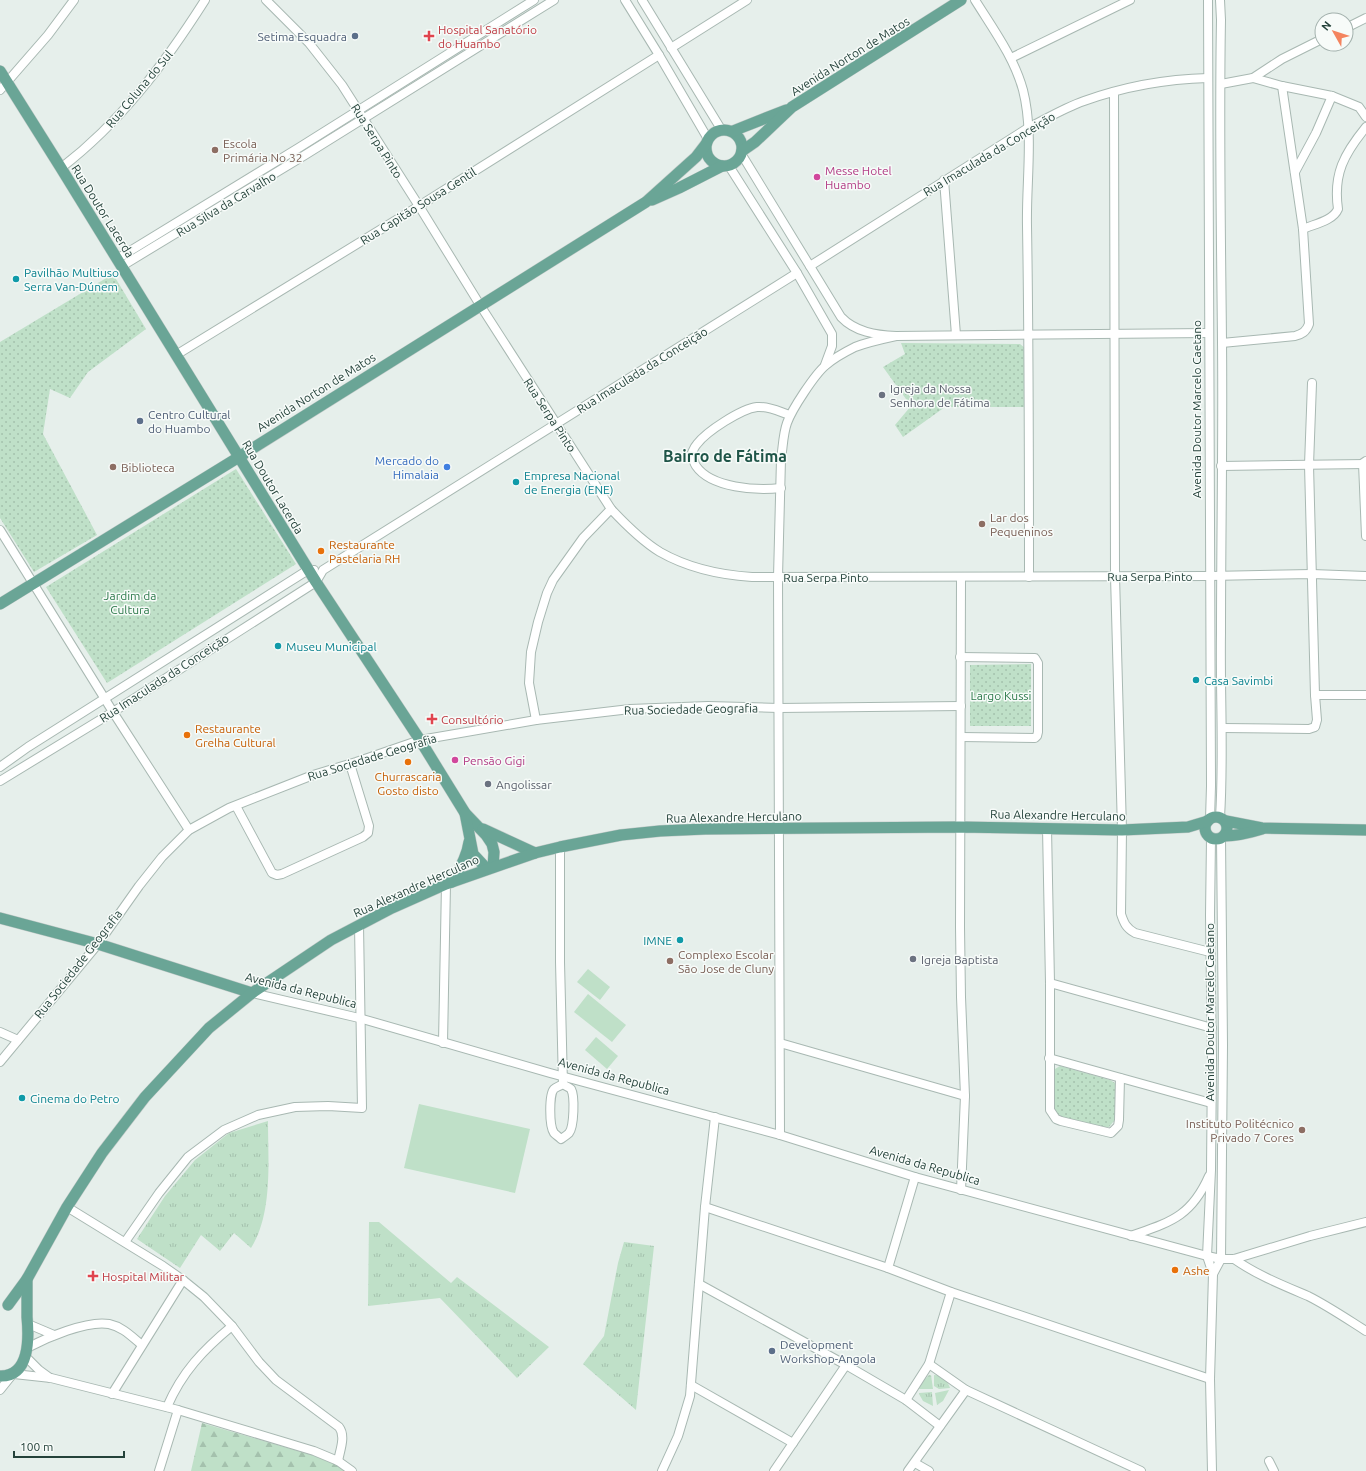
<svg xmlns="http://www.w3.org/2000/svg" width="1366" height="1471" viewBox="0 0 1366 1471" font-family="Ubuntu,sans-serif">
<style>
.grass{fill:url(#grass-tufts)}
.forest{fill:url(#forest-firs)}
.park{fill:url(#park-dots)}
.garden{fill:#bfe0c8}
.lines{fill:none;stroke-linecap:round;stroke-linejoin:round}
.minor-casing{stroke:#a8b8b2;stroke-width:10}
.major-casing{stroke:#c2cac8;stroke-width:12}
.minor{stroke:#fff;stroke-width:8}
.major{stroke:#6aa596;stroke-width:11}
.service-dot{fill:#5c6f8a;stroke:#f7fbf9;stroke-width:1.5}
.health-dot{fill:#e0444e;stroke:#f7fbf9;stroke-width:1.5}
.education-dot{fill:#8d6e63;stroke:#f7fbf9;stroke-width:1.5}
.hotel-dot{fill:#d1479c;stroke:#f7fbf9;stroke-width:1.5}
.culture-dot{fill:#0f9aa8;stroke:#f7fbf9;stroke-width:1.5}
.worship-dot{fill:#6b7280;stroke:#f7fbf9;stroke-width:1.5}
.shop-dot{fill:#3f7fe0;stroke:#f7fbf9;stroke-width:1.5}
.food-dot{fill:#e8710a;stroke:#f7fbf9;stroke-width:1.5}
.labels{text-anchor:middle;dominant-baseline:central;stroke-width:3;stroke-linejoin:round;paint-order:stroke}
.health-label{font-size:12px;fill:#be3a42;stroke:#f7fbf9;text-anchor:start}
.service-label{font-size:12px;fill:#4e5e75;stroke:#f7fbf9;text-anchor:start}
.street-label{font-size:12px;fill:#24423a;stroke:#f7fbf9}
.education-label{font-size:12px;fill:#785e54;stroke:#f7fbf9;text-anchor:start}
.hotel-label{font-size:12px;fill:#b23c85;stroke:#f7fbf9;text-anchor:start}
.culture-label{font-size:12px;fill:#0d838f;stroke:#f7fbf9;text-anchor:start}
.worship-label{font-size:12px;fill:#5b616d;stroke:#f7fbf9;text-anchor:start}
.shop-label{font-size:12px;fill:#366cbe;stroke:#f7fbf9;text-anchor:end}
.food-label{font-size:12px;fill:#c56008;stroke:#f7fbf9;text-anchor:start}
.park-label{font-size:12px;fill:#2d7a4b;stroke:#f7fbf9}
.district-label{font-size:16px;font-weight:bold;fill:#1f5548;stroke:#f7fbf9}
</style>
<defs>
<pattern id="grass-tufts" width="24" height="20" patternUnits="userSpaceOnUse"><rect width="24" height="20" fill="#bfe0c8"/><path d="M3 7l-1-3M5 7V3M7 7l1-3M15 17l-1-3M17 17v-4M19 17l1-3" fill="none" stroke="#a4c1ad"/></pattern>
<pattern id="forest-firs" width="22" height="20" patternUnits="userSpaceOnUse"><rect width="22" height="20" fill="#bfe0c8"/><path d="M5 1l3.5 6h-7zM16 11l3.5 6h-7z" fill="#a4c1ad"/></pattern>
<pattern id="park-dots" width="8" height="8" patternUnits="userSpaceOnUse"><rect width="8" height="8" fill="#bfe0c8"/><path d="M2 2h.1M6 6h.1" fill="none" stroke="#a4c1ad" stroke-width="1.8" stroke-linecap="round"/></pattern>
</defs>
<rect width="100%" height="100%" fill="#e6efeb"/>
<g class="grass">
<path d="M268,1121C268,1161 273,1213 251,1248L234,1233L220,1251L201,1235L180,1268L137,1239L165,1196L195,1160L229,1133Z"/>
<path d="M369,1222H379L451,1283L457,1277L549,1347L517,1378L440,1298L368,1306Z"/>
<path d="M624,1242L654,1246L636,1410L583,1364L604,1336L618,1263Z"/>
<path d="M929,1375H931L933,1389H919L921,1383Z"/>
<path d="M934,1375C941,1375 948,1381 950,1388L939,1389L934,1386Z"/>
<path d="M949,1390L943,1401L937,1405L935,1393Z"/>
<path d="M932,1392L933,1406L923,1401L919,1394V1393Z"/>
</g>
<path class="forest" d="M202,1423L312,1455L334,1464L346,1471H191Z"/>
<g class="park">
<path d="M113,274L146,329L88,372L70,398L50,389L43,434L97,535L34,572L0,518V342Z"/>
<path d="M901,343L1020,344L1025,348V407H945L903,437L895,425L911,406L883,367L905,354Z"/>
<path d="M236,469L296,564L107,683L46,587Z"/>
<path d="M1031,664V726H970V665Z"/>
<path d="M1060,1066L1110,1080L1115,1083L1117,1092L1114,1121L1109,1127H1102L1058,1117L1053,1108V1105L1055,1071V1069Z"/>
</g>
<g class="garden">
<path d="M588,969L610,987L600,1000L577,982Z"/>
<path d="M588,994L626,1025L612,1042L574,1012Z"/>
<path d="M596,1037L618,1056L607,1069L585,1050Z"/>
<path d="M419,1104L530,1129L515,1193L404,1168Z"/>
</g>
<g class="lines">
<defs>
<g id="minor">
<path d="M266,0L309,43L342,85L419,206L480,305L611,509C626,525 642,541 660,552C688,568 721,575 752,577L1210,576L1312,574L1366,576"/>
<path d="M625,0L659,55L708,139"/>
<path d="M642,0L721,129"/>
<path d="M975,0C993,29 1014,57 1023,90C1034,133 1026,182 1027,226C1029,343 1029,460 1029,577"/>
<path d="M1208,0L1211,786L1210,819"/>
<path d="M1346,28L1366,18"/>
<path d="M671,48L747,0"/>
<path d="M1011,58L1130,0"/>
<path d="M1253,78L1282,86L1332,96L1359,107L1366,117"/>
<path d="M1221,84L1253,78L1282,59L1322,39"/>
<path d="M0,90L48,35L74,0"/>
<path d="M1114,92L1115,576L1122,830L1121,914C1124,923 1126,928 1135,933L1210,952"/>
<path d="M742,155L841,317C855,332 876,335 896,336L1209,333"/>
<path d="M729,166L797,273L832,334V346L825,365"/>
<path d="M61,168C121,122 165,63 205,0"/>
<path d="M1295,172L1316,133L1332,96"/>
<path d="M944,180L956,335"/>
<path d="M1303,229C1314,224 1333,221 1338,209C1333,174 1344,154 1366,127"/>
<path d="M117,259L300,147L534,0"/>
<path d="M122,266L305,155L554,0"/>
<path d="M810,266L1028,128C1046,119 1064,108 1084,101C1123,87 1166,79 1208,78"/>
<path d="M1222,343L1295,336C1302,334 1306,332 1309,324L1303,229L1282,86"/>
<path d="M176,355L419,206L659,55"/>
<path d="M1366,461L1363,463L1366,536"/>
<path d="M1221,466L1366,464"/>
<path d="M781,488C757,491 711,488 696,466C694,463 693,458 691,455C693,451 694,447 697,444C707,431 741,409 757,407C769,406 780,412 790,415"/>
<path d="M0,530L113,712L189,830"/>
<path d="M961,577L960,927L961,997L965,1096L961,1190"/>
<path d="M960,657L1035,658L1038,663V732L1037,736L1035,738L961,737"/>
<path d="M1315,695H1366"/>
<path d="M536,720L529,683L531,652L538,622L547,593L553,580L583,538L611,509"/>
<path d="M1223,728L1309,729L1315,727L1317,720L1315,695L1309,465L1312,383"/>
<path d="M0,767L28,747L308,570H314"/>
<path d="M0,781L113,712L316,582L323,570L797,273"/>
<path d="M236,806L272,873L277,875L282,874L363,837L368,833L369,826L350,764"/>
<path d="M1220,817C1224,756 1220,695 1221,633C1221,536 1223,438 1222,341C1221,234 1219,127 1221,20L1220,0"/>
<path d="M1047,828L1050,983V1110L1056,1119L1061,1121L1111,1133L1118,1126L1119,1120L1120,1078"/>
<path d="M1211,838L1210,915L1212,1060L1211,1170L1207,1256L1213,1274L1210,1379L1212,1471"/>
<path d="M560,847V962L563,1084"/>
<path d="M1050,983L1212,1028"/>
<path d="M252,993L359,1018L550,1073L780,1135L915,1177L1207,1256L1221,1259H1234L1310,1236L1366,1222"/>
<path d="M0,1032L18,1040"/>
<path d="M443,1043L446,884"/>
<path d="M780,1043L965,1096"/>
<path d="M1049,1058L1211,1103"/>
<path d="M0,1062L98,944L139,886L162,857L189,830L229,808L313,775L356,762L420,740L536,720L630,709L708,706L779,708L961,706"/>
<path d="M563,1084C565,1086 569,1087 571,1089C575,1096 574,1127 569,1133C567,1135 564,1137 561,1139C559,1137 556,1135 554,1133C549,1126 549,1094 554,1089C556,1087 560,1086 563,1084Z"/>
<path d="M780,1135L778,577L781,459C783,447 783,434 787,423C792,409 815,374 826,365C834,358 845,352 855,347C868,342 882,339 896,336"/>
<path d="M67,1207L163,1266L183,1280L204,1297L232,1326L259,1362L276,1380L339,1427C346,1436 340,1450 338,1461"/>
<path d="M705,1207L888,1268L951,1292L1210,1379"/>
<path d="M1131,1236C1170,1222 1191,1217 1209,1176"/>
<path d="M125,1242L159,1193L188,1157L224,1130L258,1115L295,1107L328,1106L362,1108L359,925"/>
<path d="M1234,1259C1257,1275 1282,1285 1308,1296C1328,1306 1347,1319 1366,1331"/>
<path d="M888,1268L915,1177"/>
<path d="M1213,1274L1221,1259L1223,1045L1221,838"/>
<path d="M699,1284L846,1365L906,1400L940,1426"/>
<path d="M28,1324L54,1335"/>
<path d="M27,1348C46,1338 87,1320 109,1324C123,1327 132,1337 142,1345"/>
<path d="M25,1356L39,1370L50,1378"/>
<path d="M929,1364L966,1390L1141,1471"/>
<path d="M14,1374L51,1378L178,1410L314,1451L338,1461L352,1471"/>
<path d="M691,1385L793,1443"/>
<path d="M0,1390L12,1375"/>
<path d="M112,1394L183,1280"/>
<path d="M906,1400L929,1364L951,1292"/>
<path d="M167,1407C182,1372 203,1350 232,1326"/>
<path d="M1269,1461L1274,1471"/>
<path d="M915,1463L929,1471"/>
<path d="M159,1471L178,1410"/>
<path d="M662,1471L678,1436L690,1396L705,1207L715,1117"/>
<path d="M774,1471L846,1365"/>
<path d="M908,1471L966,1390"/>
</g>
<g id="major">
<path d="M0,71L61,168L316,582L420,740L465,813L486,835L492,844L494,852L493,867"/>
<circle cx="724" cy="148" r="18"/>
<path d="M733,131L786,110"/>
<path d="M742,151L755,142L792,107L961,0"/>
<path d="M652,200L679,188L722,166"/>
<path d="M0,604L239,457L646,202L696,157L706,144"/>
<path d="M465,813L473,854L487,869"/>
<circle cx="1216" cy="828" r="11"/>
<path d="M1226,821L1262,828L1366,830"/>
<path d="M483,829L535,853"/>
<path d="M1224,836C1238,836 1249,833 1262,829"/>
<path d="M452,882C459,869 467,857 469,842"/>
<path d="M0,918L98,944L252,993"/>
<path d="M8,1305L27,1279L67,1207L102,1153L145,1097L209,1028L252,993L331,940L392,908L446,884L535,853L560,847L621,835L660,831L705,829L960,827L1122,830L1188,827L1208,821"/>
<path d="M0,1376C30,1377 29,1338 27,1317C27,1304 27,1292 27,1279"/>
</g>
</defs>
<use href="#minor" class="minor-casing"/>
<use href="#major" class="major-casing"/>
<use href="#minor" class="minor"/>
<use href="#major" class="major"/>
</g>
<g class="service-dot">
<circle cx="355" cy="36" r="4"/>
<circle cx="140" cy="421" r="4"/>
<circle cx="772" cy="1351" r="4"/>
</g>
<g class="health-dot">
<path d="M427 30h4v4h4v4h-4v4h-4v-4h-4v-4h4z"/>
<path d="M430 713h4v4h4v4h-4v4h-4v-4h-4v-4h4z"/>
<path d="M91 1270h4v4h4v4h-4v4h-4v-4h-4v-4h4z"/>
</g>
<g class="education-dot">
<circle cx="215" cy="150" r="4"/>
<circle cx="113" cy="467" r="4"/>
<circle cx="982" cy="524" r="4"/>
<circle cx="670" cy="961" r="4"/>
<circle cx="1302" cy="1130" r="4"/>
</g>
<g class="hotel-dot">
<circle cx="817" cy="177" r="4"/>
<circle cx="455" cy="760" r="4"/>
</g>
<g class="culture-dot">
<circle cx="16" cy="279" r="4"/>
<circle cx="516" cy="482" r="4"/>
<circle cx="278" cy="646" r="4"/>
<circle cx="1196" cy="680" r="4"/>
<circle cx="680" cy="940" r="4"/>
<circle cx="22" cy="1098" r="4"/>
</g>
<g class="worship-dot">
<circle cx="882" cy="395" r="4"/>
<circle cx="488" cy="784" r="4"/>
<circle cx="913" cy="959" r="4"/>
</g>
<circle class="shop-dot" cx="447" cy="467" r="4"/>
<g class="food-dot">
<circle cx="321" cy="551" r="4"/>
<circle cx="187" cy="735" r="4"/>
<circle cx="408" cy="762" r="4"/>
<circle cx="1175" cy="1270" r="4"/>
</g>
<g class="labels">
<g class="health-label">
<text x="438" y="29">Hospital Sanatório<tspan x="438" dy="14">do Huambo</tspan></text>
<text x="441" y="719">Consultório</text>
<text x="102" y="1276">Hospital Militar</text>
</g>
<g class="service-label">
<text x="347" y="36" text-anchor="end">Setima Esquadra</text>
<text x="148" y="414">Centro Cultural<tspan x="148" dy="14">do Huambo</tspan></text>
<text x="780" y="1344">Development<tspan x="780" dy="14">Workshop-Angola</tspan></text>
</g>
<g class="street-label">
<text transform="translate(850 56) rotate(-32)">Avenida Norton de Matos</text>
<text transform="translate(139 89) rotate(-50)">Rua Coluna do Sul</text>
<text transform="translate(377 141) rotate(58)">Rua Serpa Pinto</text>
<text transform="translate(989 154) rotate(-31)">Rua Imaculada da Conceição</text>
<text transform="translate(226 204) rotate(-31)">Rua Silva da Carvalho</text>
<text transform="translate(418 206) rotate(-32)">Rua Capitão Sousa Gentil</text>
<text transform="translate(103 211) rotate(58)">Rua Doutor Lacerda</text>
<text transform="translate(642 370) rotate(-32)">Rua Imaculada da Conceição</text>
<text transform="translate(316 392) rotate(-32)">Avenida Norton de Matos</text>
<text transform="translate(1196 409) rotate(-90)">Avenida Doutor Marcelo Caetano</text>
<text transform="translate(550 415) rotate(57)">Rua Serpa Pinto</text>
<text transform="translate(273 487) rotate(59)">Rua Doutor Lacerda</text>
<text x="1150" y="576">Rua Serpa Pinto</text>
<text x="826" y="577">Rua Serpa Pinto</text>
<text transform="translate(164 678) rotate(-33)">Rua Imaculada da Conceição</text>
<text transform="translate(691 709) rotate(-1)">Rua Sociedade Geografia</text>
<text transform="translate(372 757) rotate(-17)">Rua Sociedade Geografia</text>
<text transform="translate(1058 815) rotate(1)">Rua Alexandre Herculano</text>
<text transform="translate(734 817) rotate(-1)">Rua Alexandre Herculano</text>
<text transform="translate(416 886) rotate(-24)">Rua Alexandre Herculano</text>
<text transform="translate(78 964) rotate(-52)">Rua Sociedade Geografia</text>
<text transform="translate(301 990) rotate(14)">Avenida da Republica</text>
<text transform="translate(1209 1012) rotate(-90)">Avenida Doutor Marcelo Caetano</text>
<text transform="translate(614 1076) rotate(15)">Avenida da Republica</text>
<text transform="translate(925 1165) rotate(16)">Avenida da Republica</text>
</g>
<g class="education-label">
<text x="223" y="143">Escola<tspan x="223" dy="14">Primária No 32</tspan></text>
<text x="121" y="467">Biblioteca</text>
<text x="990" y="517">Lar dos<tspan x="990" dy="14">Pequeninos</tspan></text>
<text x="678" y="954">Complexo Escolar<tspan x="678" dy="14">São Jose de Cluny</tspan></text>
<text x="1294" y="1123" text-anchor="end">Instituto Politécnico<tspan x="1294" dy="14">Privado 7 Cores</tspan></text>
</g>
<g class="hotel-label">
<text x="825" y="170">Messe Hotel<tspan x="825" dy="14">Huambo</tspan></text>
<text x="463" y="760">Pensão Gigi</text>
</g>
<g class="culture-label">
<text x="24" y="272">Pavilhão Multiuso<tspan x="24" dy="14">Serra Van-Dúnem</tspan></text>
<text x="524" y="475">Empresa Nacional<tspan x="524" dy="14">de Energia (ENE)</tspan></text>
<text x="286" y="646">Museu Municipal</text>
<text x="1204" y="680">Casa Savimbi</text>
<text x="672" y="940" text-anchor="end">IMNE</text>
<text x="30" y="1098">Cinema do Petro</text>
</g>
<g class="worship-label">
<text x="890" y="388">Igreja da Nossa<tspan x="890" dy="14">Senhora de Fátima</tspan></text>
<text x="496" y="784">Angolissar</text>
<text x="921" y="959">Igreja Baptista</text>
</g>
<g class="shop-label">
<text x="439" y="460">Mercado do<tspan x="439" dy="14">Himalaia</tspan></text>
</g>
<g class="food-label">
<text x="329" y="544">Restaurante<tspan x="329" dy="14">Pastelaria RH</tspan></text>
<text x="195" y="728">Restaurante<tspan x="195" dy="14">Grelha Cultural</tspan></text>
<text x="408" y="776" text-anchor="middle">Churrascaria<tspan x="408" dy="14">Gosto disto</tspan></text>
<text x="1183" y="1270">Ashe</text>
</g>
<g class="park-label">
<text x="130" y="595">Jardim da<tspan x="130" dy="14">Cultura</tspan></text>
<text x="1001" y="695">Largo Kussi</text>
</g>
<g class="district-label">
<text x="725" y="456">Bairro de Fátima</text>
</g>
</g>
<g transform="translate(1334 32) rotate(309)"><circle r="19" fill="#f7fbf9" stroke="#a3b1ad"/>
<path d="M0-3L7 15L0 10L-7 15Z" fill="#f4845f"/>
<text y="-6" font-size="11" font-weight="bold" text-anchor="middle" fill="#24423a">N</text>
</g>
<path d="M14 1451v6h110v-6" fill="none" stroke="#24423a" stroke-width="2"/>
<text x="20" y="1451" font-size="12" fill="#24423a" stroke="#f7fbf9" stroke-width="3" paint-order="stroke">100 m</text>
</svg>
